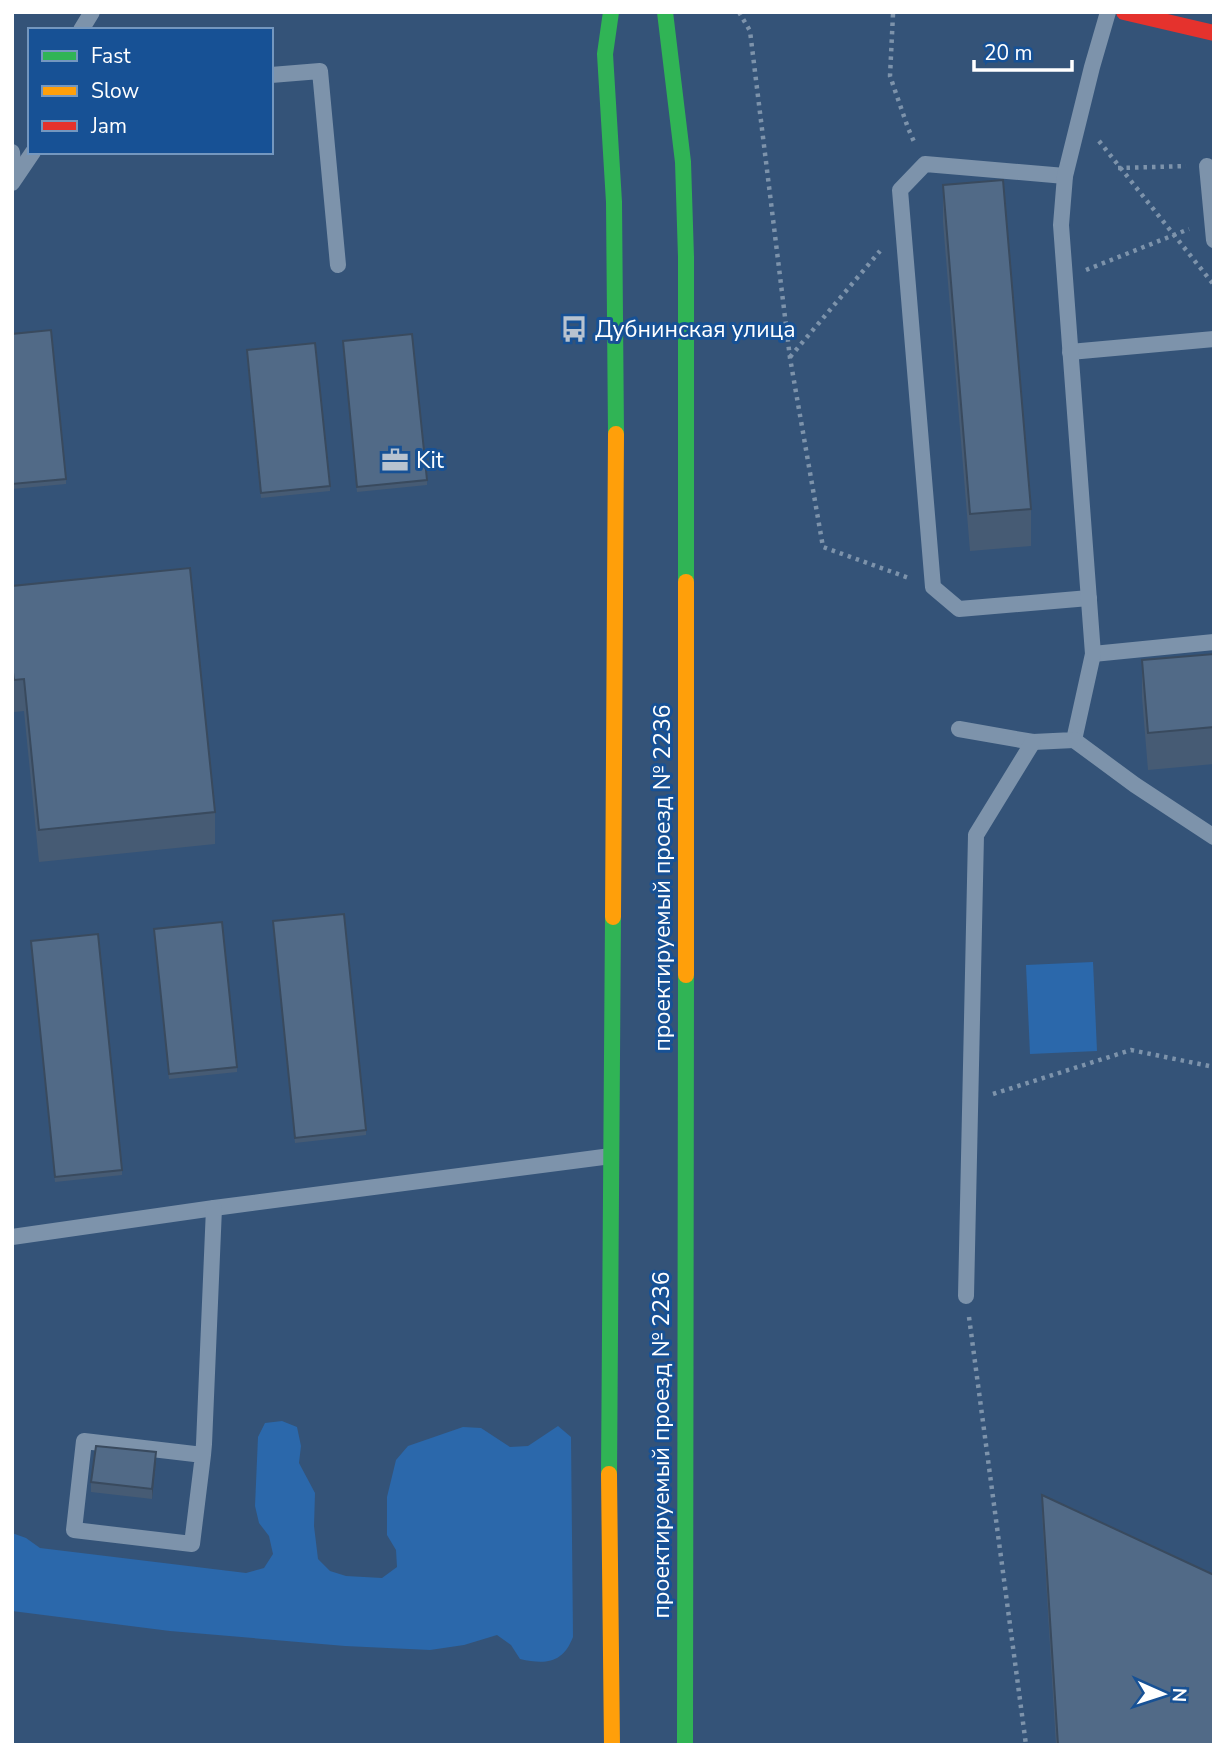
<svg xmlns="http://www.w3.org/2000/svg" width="1226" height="1757" viewBox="0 0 1226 1757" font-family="'Nunito Sans',sans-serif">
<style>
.green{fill:#2b68ab}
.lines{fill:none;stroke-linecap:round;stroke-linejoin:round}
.path{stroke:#7d93ab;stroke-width:4.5;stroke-dasharray:3.5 5;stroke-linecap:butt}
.lane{stroke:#7d93ab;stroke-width:16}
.fast{stroke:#30b455;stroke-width:16}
.slow{stroke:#ff9f0a;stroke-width:16}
.jam{stroke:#e5322d;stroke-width:16}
.wall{fill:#465b74}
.shaded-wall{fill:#394a5e}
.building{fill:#516a87;stroke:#394a5e;stroke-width:2}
.labels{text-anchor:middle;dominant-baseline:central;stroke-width:6;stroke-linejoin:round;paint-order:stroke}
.poi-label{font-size:23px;fill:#fff;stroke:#175195;text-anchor:start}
.street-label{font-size:23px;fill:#fff;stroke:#175195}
</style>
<rect width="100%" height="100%" fill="#345378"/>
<g class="green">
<path d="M1093,962L1097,1051L1030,1054L1026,965Z"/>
<path d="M282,1421L297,1427L301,1446L299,1463L315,1493L314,1526L318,1559L330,1571L346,1576L382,1578L397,1567L396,1550L387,1535V1497L396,1460L408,1446L463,1427L481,1428L510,1447L528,1446L558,1426L571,1437L573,1637C563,1663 546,1665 520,1659L511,1645L497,1635L464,1645L430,1650L345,1646L170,1631L12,1611V1533L26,1538L40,1548L246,1573L264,1568L273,1554L269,1536L259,1523L255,1506L258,1437L265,1423Z"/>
</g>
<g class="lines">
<g class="path">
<path d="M739,12L750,31L790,358L823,547L909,578"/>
<path d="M893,14L890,76L908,128L915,144"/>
<path d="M1099,141L1214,285"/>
<path d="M1118,168L1186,166"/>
<path d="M1086,270L1189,229"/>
<path d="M790,357L880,251"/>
<path d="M993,1094L1131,1050L1214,1067"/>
<path d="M969,1317L1026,1745"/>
</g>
<g class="lane">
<path d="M81,30L92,12"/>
<path d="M271,75L320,71L338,265"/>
<path d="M12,152L14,177"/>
<path d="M1207,166L1214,240"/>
<path d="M1065,176L925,164L900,190L933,587L959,609L1089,598"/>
<path d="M12,183L33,152"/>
<path d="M1070,352L1214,339"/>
<path d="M1093,654L1214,642"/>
<path d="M959,729L1033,742L1074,740L1093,654L1061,225L1065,176L1092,67L1108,12"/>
<path d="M1074,740L1135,785L1214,837"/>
<path d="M12,1237L214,1208L611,1156"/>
<path d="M966,1296L976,835L1033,742"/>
<path d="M203,1455L84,1441L74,1530L192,1544L203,1455L204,1444L214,1208"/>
</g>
<g class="fast">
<path d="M611,12L605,54L614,202L616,434"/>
<path d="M665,12L683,162L686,257V582"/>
<path d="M609,1474L613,917"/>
<path d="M685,1745L686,975"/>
</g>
<g class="slow">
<path d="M613,917L616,434"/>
<path d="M686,975V582"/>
<path d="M609,1474L612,1745"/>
</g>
<path class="jam" d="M1124,12L1214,33"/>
</g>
<g class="wall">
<path d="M943,185L1031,509V546L970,551L943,222Z"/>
<path d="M12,334L66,479V484L12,489Z"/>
<path d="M343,346L427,480V485L357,492Z"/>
<path d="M247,355L330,486V491L261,498Z"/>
<path d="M12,586L215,812V844L39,862L24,711L14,712L12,697Z"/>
<path d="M1214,654V764L1148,770L1142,697V660Z"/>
<path d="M273,926L366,1130V1135L295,1143Z"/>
<path d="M154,934L237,1067V1072L169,1079Z"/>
<path d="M31,946L122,1170V1175L55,1182Z"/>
<path d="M156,1462L152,1499L91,1492V1482Z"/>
<path d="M1042,1495L1214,1745H1056L1042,1513Z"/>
</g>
<path class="shaded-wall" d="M156,1452V1462L152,1499V1489Z"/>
<g class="building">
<path d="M1003,180L1031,509L970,514L943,185Z"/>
<path d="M51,330L66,479L12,484V334Z"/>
<path d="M412,334L427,480L357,487L343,341Z"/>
<path d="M315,343L330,486L261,493L247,350Z"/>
<path d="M190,568L215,812L39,830L24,679L14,680L12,665V586Z"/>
<path d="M1214,654V727L1148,733L1142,660Z"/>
<path d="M344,914L366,1130L295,1138L273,921Z"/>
<path d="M222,922L237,1067L169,1074L154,929Z"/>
<path d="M98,934L122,1170L55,1177L31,941Z"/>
<path d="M96,1446L156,1452L152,1489L91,1482Z"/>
<path d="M1042,1495L1214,1575V1745H1058Z"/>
</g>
<defs>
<symbol id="bus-bare" viewBox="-9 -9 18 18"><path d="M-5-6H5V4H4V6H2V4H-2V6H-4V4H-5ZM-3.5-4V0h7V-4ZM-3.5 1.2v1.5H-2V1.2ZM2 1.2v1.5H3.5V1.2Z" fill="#b8c3d0" stroke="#175195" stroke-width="2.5" paint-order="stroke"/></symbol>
<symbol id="office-bare" viewBox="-9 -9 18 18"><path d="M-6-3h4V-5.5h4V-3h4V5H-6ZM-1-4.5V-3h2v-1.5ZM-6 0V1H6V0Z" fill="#b8c3d0" stroke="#175195" stroke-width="2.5" paint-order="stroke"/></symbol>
</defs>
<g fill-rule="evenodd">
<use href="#bus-bare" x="555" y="310" width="38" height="38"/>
<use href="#office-bare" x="376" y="441" width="38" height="38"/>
</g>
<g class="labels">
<g class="poi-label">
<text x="595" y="329">Дубнинская улица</text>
<text x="416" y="460">Kit</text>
</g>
<g class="street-label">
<text transform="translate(662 878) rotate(-90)">проектируемый проезд № 2236</text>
<text transform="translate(661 1445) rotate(-90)">проектируемый проезд № 2236</text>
</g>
</g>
<rect width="1226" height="1757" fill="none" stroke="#ffffff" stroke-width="28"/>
<rect x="28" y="28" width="245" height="126" fill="#175195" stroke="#7497bf" stroke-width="2"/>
<rect x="42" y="51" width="35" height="10" fill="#30b455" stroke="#7497bf" stroke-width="2"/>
<text x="91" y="63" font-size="21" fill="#ffffff">Fast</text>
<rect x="42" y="86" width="35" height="10" fill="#ff9f0a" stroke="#7497bf" stroke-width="2"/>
<text x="91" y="98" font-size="21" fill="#ffffff">Slow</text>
<rect x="42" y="121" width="35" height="10" fill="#e5322d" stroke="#7497bf" stroke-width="2"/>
<text x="91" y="133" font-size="21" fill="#ffffff">Jam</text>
<g transform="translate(1163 1694) rotate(93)" stroke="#175195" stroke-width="5" paint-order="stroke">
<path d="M0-5L12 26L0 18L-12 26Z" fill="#ffffff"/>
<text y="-10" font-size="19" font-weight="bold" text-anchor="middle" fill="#ffffff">N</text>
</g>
<path d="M974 60v10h98v-10" fill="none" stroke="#ffffff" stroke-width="3.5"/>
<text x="984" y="60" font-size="21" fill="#ffffff" stroke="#175195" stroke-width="5" paint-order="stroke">20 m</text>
</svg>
